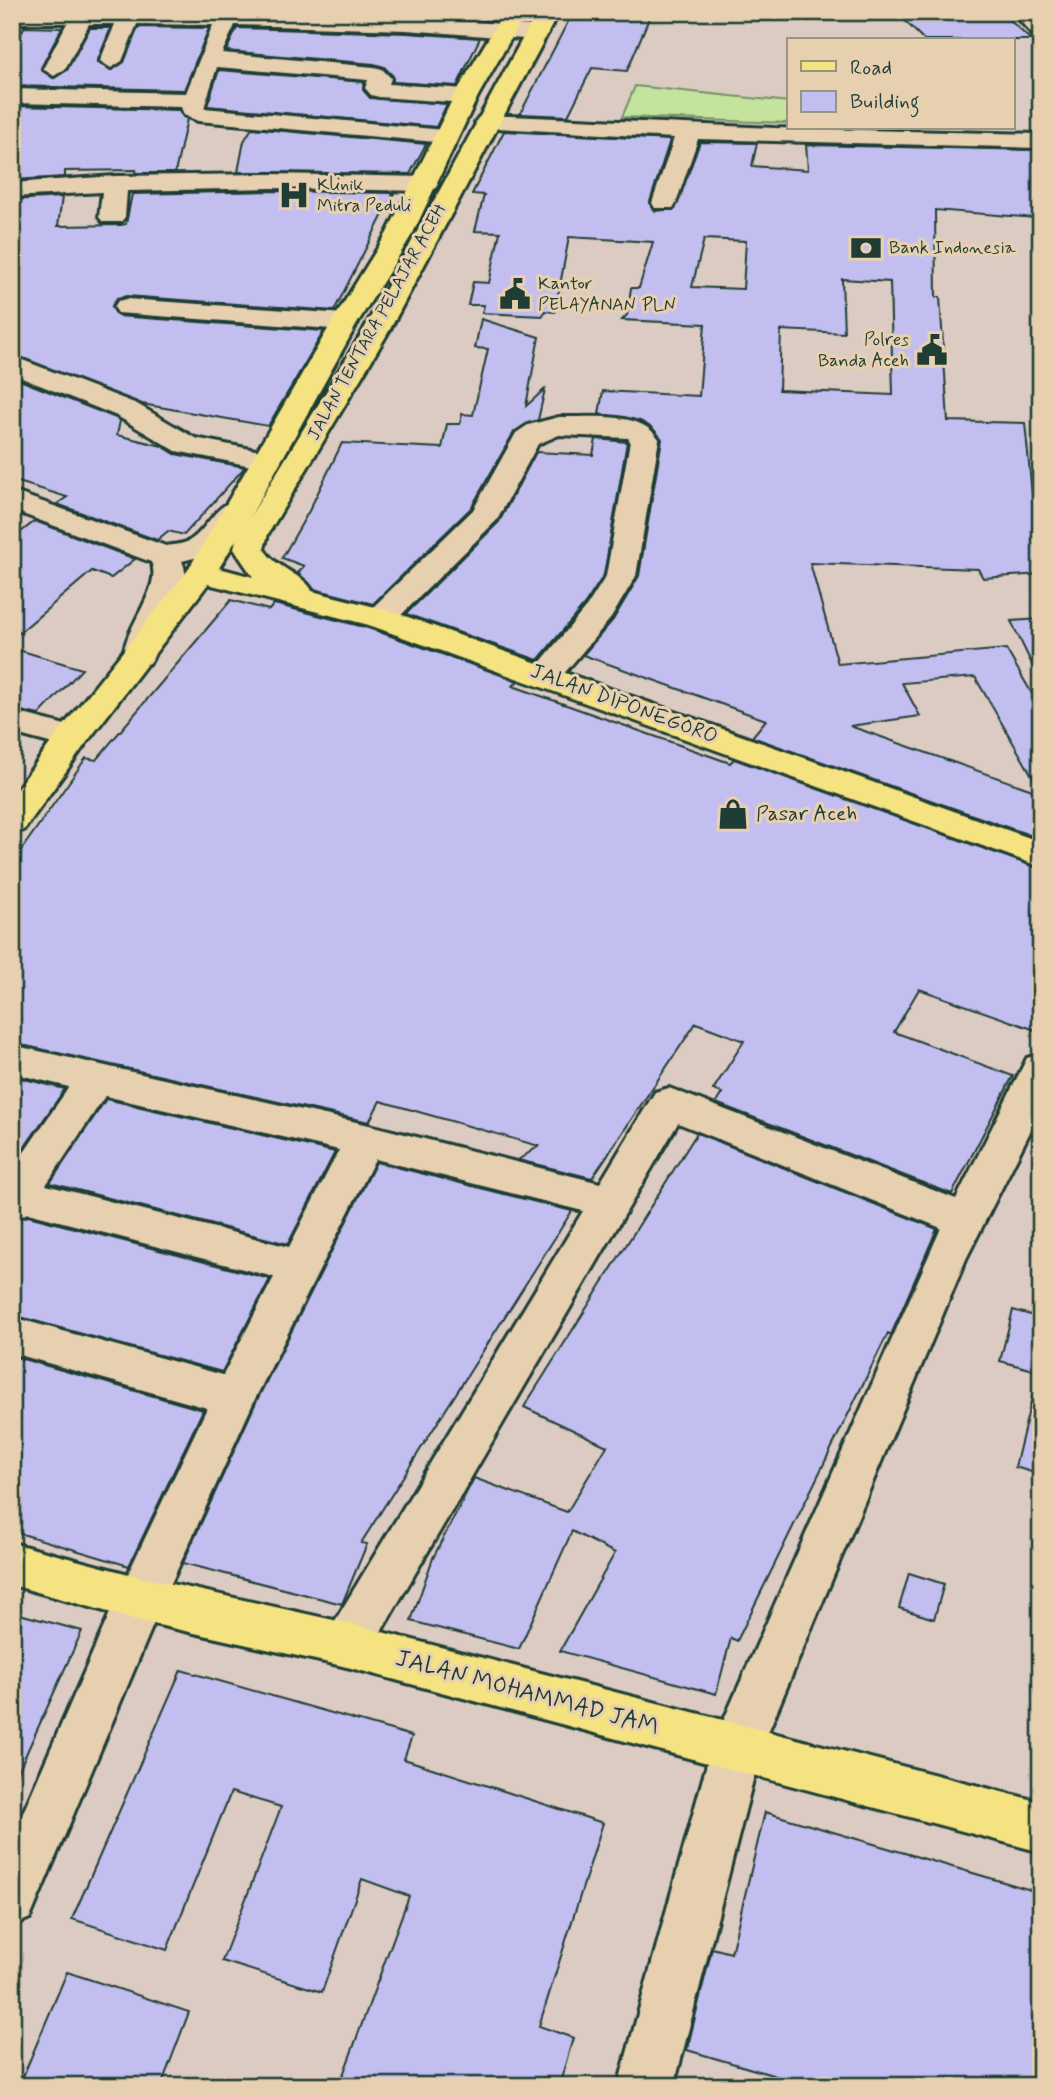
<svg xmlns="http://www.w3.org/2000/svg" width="1053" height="2098" viewBox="0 0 1053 2098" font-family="Mynerve,sans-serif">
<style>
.green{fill:#c4e49d;stroke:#729068;stroke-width:2}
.building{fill:#c3bef0;stroke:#1f3d34;stroke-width:2;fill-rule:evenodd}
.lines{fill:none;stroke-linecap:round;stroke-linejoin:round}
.minor-casing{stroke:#1f3d34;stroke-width:6}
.major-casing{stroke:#1f3d34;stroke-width:6}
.minor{fill:#e7d0b0;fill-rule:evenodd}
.major{fill:#f5e382;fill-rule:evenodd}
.labels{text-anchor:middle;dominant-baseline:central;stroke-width:6;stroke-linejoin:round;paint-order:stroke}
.far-poi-label{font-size:18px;fill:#1f3d34;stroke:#e7d0b0;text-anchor:start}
.far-street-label{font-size:18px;fill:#1f3d34;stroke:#e7d0b0}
.street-label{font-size:21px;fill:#1f3d34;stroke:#e7d0b0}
.poi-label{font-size:21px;fill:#1f3d34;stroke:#e7d0b0;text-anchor:start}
.near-street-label{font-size:24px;fill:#1f3d34;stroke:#e7d0b0}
</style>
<rect width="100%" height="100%" fill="#dccbc3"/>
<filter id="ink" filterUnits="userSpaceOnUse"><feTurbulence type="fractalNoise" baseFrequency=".0143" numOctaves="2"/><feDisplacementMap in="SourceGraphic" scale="14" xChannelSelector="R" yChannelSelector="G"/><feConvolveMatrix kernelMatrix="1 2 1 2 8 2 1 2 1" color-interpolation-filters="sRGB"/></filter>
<g filter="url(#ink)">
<path class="green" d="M635,86L789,102V123L622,117Z"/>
<g class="building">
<path d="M355,12H492L488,20Z"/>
<path d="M573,12L650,16L627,71L592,68L568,116L520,114Z"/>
<path d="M896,12H1001L1031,40H924Z"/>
<path d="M24,27L62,28L41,68L53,78L67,70L90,28H111L97,62L112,70L124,62L138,27L209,28L184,90L12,86V54Z"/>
<path d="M237,28L406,33L480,38L457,86L393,82V76L384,67L374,64L226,51Z"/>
<path d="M219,70L364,82L363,90L370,98L447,104L436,127L207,106Z"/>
<path d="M12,106L179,110L187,119L175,173H135L136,170L65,171V177L12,180Z"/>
<path d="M252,128L426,144L410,174L238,172L244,141Z"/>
<path d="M504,131L670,140L650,202L655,211L675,209L700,142L757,143L752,166L808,170L806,145L1035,150V218L935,210L936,297H940L948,421L1025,423L1035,525L1041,524V574L983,578L978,569L810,563L838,664L1006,649L1041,709V791L975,677L902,683L920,716L850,726L1041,793V839L752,737L766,720L583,655L613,620L639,576L662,439L652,428L640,421L599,414L603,391L699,396L705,324L622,320L627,315L631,288H639L653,242L569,237L555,312L544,311L543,316L482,313L484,305H468L473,282L489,283L500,232L475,231L484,195L472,194ZM704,239L746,241L743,289L692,287ZM842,279L890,282L893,395L779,390L781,330L844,333Z"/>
<path d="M271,191L394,193L334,311L127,296L117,298L112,306L118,316L324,331L268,426L142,404L12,354V200L62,197L58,226L121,225L126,224L132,194Z"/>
<path d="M481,319L539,337L526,406L545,389L538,420L514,432L471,508L373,604L314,589L298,573L304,566L282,558L309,511L342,443L442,448L447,424H460L462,414L473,415L488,349L475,348Z"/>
<path d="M12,377L116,418L120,421L117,435L162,446L175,454L245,467L184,535L168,531L157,540L57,504L67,497L12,480Z"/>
<path d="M596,439L627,442L604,575L585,604L538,660L406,614L499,522L536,452L593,455Z"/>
<path d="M35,521L135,559L111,578L92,571L12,639V539Z"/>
<path d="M231,600L269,610L274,604L368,628L518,681L513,686L730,763L734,759L1041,869V1032L919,989L894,1032L1013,1076L952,1194L716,1103L722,1093L713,1090L744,1041L696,1023L592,1178L518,1160L539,1146L380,1101L369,1122L12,1043V863L86,758L96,760Z"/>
<path d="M1041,619V683L1011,621Z"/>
<path d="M12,648L82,669L39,715L12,709Z"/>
<path d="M12,1076L65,1089L12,1165Z"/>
<path d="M106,1099L335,1152L288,1244L50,1183Z"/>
<path d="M697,1133L937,1229L891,1335L888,1333L737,1641L731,1638L716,1694L560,1651L615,1553L572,1531L519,1649L411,1621L433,1558L474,1478L567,1512L607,1446L524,1407Z"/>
<path d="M376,1162L572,1211L361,1543L367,1544L342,1604L183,1563L256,1402Z"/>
<path d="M28,1216L270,1279L222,1372L12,1315V1228L17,1220Z"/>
<path d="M1013,1310L1041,1318V1372L1000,1361Z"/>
<path d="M12,1356L203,1410L129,1566L12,1531Z"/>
<path d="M1032,1397L1041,1398V1475L1015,1467Z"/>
<path d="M909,1573L944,1584L934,1619L899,1608Z"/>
<path d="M12,1612L82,1631L12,1785Z"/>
<path d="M181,1670L412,1736L404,1759L603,1823L539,2026L573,2038L559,2086H339L409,1896L362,1879L322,1992L222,1961L281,1807L231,1792L167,1950L72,1919Z"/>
<path d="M765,1812L1041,1893V2086H810L687,2050L712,1948L731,1953Z"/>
<path d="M67,1972L189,2012L161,2086H19Z"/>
</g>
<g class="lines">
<defs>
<g id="minor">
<path d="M12,12L341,14L537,26L548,33L537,40L406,30L235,25L222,53L374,67L382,69L391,78L389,84L466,89L474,91L478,96L474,101L466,103L379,97L371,95L365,88L368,80L217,67L204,108L455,131L459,136L455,141L447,143L198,121L184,115L181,107L12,103V89L186,93L213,25L137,24L122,61L111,68L100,61L115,24H89L65,69L54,76L43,69L67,23H12Z"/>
<path d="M1012,12H1036L1041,17V37L1033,35Z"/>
<path d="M487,115L774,128L1041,134V148L698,139L676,203L673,208H655L652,203L674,138L479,127L475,122L479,117Z"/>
<path d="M271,174L426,177L435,179L438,184L435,189L426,191L271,188L127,191L125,217L121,222H103L99,217L102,192L12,197V183L115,176Z"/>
<path d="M127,299L345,314L354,316L358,322L354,328L345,330L118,313L114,307L118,301Z"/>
<path d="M12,356L137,404L195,438L276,454L280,460L276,466L266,469L176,451L117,416L12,374Z"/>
<path d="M559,417C590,418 640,410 659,439L636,576L611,618L556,683L545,686L534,683L529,676L587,606L606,576L630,441L628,438L559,435L538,444L497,520L391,625L380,628L369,625L364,618L369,611L473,510L516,433L528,425Z"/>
<path d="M12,491L166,546C173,545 183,544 189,541C211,528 217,494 248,502L252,508L210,554L182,561C194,587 169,609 160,632C156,643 157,654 150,663L139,666L128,663L123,656C126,625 163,587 151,562L12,510Z"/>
<path d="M12,711L84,730L89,738L84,746L72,749L12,733Z"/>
<path d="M12,1045L365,1124L600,1183L655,1092L669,1088L956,1199L1027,1058L1041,1054V1110L966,1259L761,1749L674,2086H618L711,1749L941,1228L678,1123L364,1661L347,1667L330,1661L323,1645L330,1629L583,1211L375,1159L254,1401L163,1601L30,1918L12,1926V1838L116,1599L207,1408L12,1353V1317L223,1375L274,1277L28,1213L12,1219V1170L69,1087L12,1073ZM105,1096L339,1150L289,1247L46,1185Z"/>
</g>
<g id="major">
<path d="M504,12H526L478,96L413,233L358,322L250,517L363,331L537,12H559L389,331L268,534L264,549C276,569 307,576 312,591L391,611L1041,842V867L369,625L208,584L84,746L24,830L12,834V796L60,730L188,570L332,322L387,233L454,96ZM236,540L234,549L253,577L219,568Z"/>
<path d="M12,1543L140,1577L347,1623L1041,1802V1852L347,1667L140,1621L12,1585Z"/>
</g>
</defs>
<use href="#minor" class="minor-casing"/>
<use href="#major" class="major-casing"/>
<use href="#minor" class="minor"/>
<use href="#major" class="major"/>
</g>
</g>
<defs>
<symbol id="hospital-bare" viewBox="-9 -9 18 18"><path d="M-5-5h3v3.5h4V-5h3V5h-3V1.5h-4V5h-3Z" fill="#1f3d34" stroke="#e7d0b0" stroke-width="2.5" paint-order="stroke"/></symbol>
<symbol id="bank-bare" viewBox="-9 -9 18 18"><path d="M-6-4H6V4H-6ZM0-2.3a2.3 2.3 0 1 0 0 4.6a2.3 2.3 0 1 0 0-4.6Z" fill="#1f3d34" stroke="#e7d0b0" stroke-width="2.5" paint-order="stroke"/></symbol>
<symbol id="civic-bare" viewBox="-9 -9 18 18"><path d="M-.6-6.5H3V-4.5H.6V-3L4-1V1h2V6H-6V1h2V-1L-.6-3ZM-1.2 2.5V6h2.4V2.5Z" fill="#1f3d34" stroke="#e7d0b0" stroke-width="2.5" paint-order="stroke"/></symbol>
<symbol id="shop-bare" viewBox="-9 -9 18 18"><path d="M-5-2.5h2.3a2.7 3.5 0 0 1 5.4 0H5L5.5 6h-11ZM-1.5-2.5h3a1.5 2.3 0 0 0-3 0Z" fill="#1f3d34" stroke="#e7d0b0" stroke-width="2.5" paint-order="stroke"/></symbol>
</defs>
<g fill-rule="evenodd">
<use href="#hospital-bare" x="272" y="173" width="44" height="44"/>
<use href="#bank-bare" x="844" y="226" width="44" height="44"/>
<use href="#civic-bare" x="493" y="272" width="44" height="44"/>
<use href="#civic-bare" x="910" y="328" width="44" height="44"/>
<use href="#shop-bare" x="711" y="792" width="44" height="44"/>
</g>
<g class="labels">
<g class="far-poi-label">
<text x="317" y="185">Klinik<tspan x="317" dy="21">Mitra Peduli</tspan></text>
<text x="889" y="248">Bank Indonesia</text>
<text x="538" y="284">Kantor<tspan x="538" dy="21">PELAYANAN PLN</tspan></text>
<text x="909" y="340" text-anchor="end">Polres<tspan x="909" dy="21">Banda Aceh</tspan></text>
</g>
<g class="far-street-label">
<text transform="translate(377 322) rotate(-61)">JALAN TENTARA PELAJAR ACEH</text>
</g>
<g class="street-label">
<text transform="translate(624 704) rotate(20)">JALAN DIPONEGORO</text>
</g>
<g class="poi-label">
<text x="756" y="814">Pasar Aceh</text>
</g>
<g class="near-street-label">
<text transform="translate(527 1693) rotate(15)">JALAN MOHAMMAD JAM</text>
</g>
</g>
<rect width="1053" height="2098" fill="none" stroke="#e7d0b0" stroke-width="42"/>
<rect x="21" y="21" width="1011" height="2056" fill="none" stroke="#1f3d34" stroke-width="2.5" filter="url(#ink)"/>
<rect x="787" y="38" width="228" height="91" fill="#e7d0b0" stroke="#97957e" stroke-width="2"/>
<rect x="801" y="61" width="35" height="10" fill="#f5e382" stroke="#97957e" stroke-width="2"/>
<text x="850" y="74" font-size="21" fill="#1f3d34">Road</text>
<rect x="801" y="91" width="35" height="21" fill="#c3bef0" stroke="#97957e" stroke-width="2"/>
<text x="850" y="108" font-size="21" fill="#1f3d34">Building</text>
</svg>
